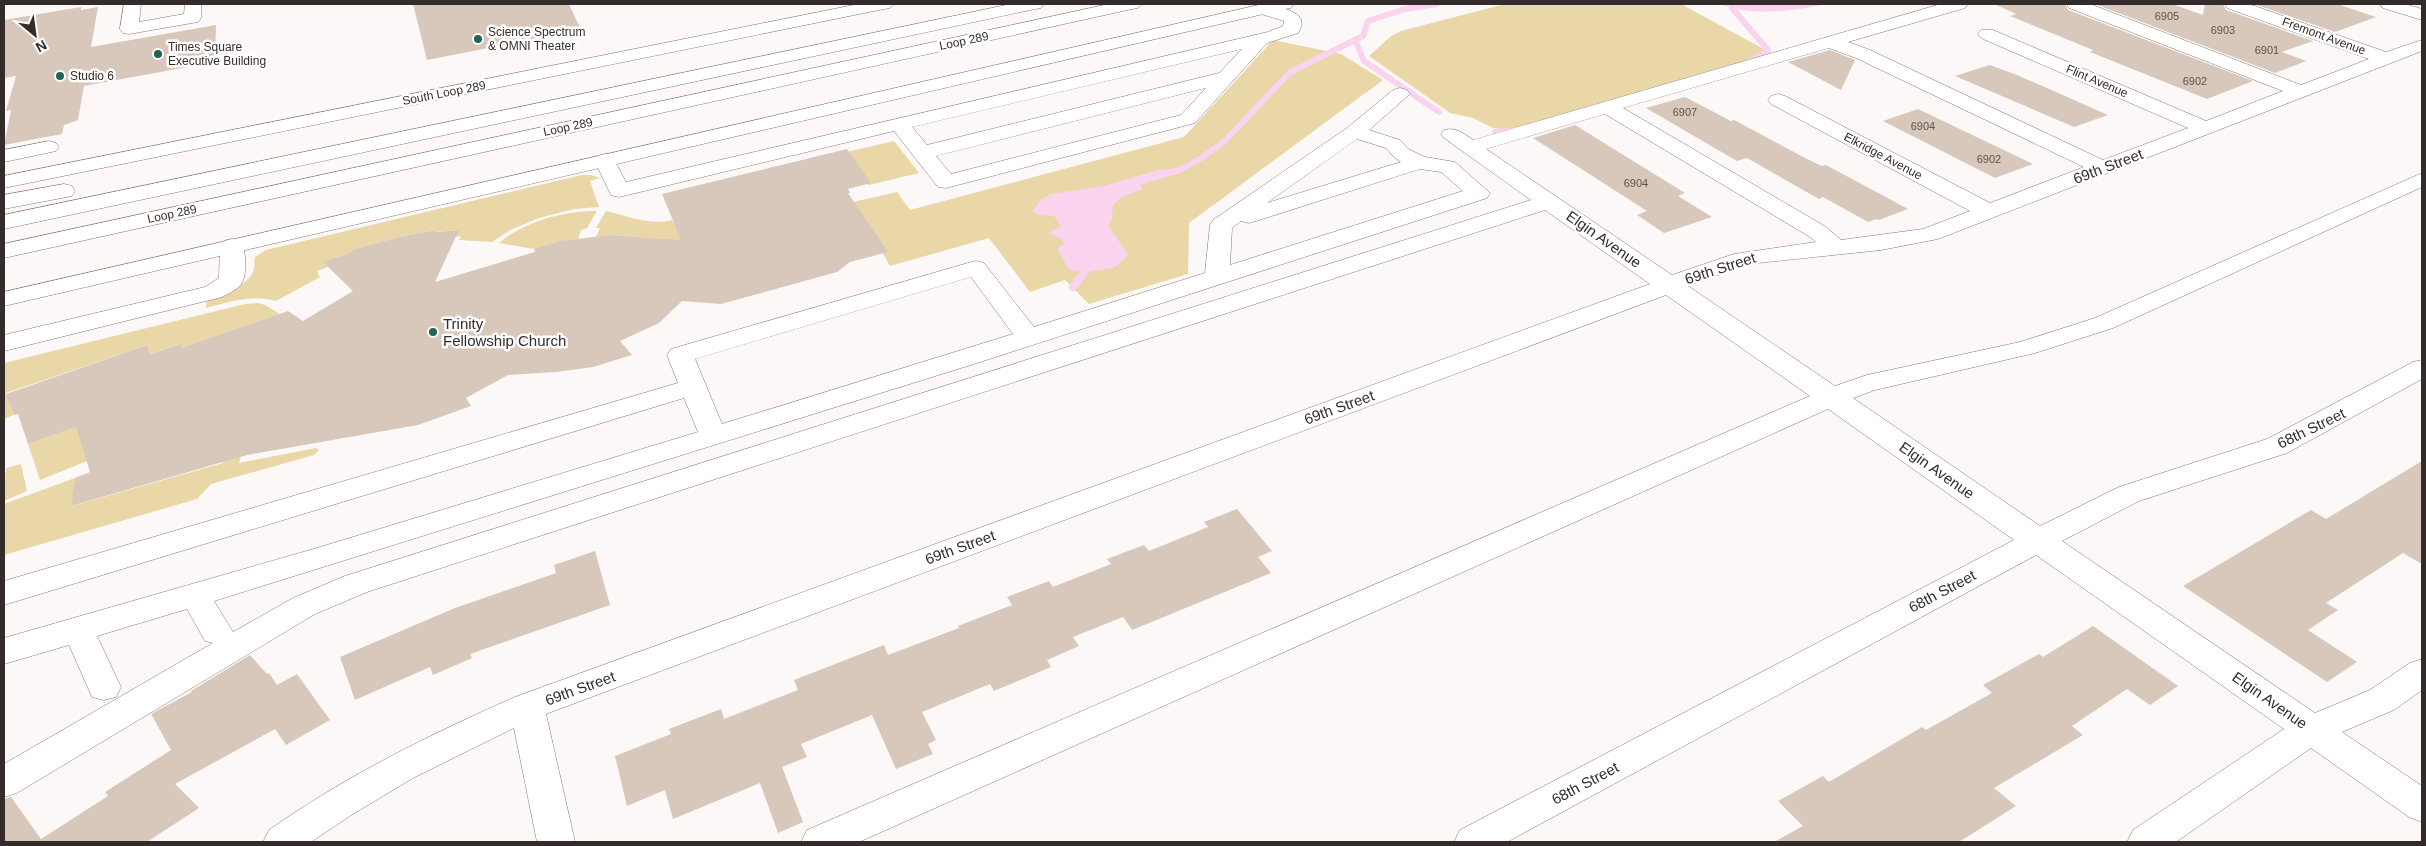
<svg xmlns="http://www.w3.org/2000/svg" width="2426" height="846" viewBox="0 0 2426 846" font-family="Helvetica,sans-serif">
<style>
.green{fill:#e9d7a7}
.water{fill:#fad3ef}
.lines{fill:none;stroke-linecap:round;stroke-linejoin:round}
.stream-far1{stroke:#fad3ef;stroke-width:6}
.stream{stroke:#fad3ef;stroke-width:8}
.building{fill:#d8c8bb}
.minor-casing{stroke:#897570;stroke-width:1}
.major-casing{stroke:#897570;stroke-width:1}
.highway-casing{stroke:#897570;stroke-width:1}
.minor{fill:#fff;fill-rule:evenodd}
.major{fill:#fff;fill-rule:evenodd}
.highway{fill:#fff;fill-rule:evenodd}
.poi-dot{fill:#1f6455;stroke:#fff;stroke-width:2}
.labels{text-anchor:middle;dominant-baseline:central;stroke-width:5;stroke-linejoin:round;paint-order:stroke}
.far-number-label{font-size:11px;fill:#5d534e}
.far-poi-label{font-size:12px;fill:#342c2a;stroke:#fff;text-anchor:start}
.far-street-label{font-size:12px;fill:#342c2a;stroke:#fff}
.street-label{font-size:15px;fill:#342c2a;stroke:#fff}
.poi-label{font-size:15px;fill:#342c2a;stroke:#fff;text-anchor:start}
</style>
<rect width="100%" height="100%" fill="#fcf8f7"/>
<g class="green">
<path d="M1505,4H1681L1771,53L1507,130L1493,128L1473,118L1450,113L1369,56L1391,36L1401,31Z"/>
<path d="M1273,40L1341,54L1383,80L1189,223L1188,274L1089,304L1065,280L1030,292L989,238L890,266L853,202L897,192L910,210L1184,137Z"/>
<path d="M894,141L919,173L869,185L861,174L838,154Z"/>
<path d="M582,175H591L600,178L590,181L599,207L574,209L539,218L510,230L492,242L459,240L461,236L456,237L458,230L435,232V230L398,237L351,250L353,252L324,263L328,267L317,271L320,277L276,301C252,294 229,302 206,308L207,297C221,293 249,287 254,269C255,266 254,261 255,257L266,250Z"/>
<path d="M597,211L587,228L581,230L578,239L534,249L499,243C525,221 564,211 597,211Z"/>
<path d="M606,211C627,216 652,226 672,220L684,240L677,249L665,239L610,235L596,237L600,228H596Z"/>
<path d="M258,303L265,305L280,314L181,348L179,344L150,354L147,345L6,393L14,415L4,419V363L245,304Z"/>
<path d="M129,408L102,455L40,480L28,444Z"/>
<path d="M316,448L319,450L314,455L211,484L197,499L4,555V504L75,478L72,506L223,463V458L241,456L239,463Z"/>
<path d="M21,464L27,491L4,501L6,468Z"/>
</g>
<g class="water">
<path d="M1721,4H1825C1794,11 1752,17 1721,4Z"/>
<path d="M1162,169L1180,170L1170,176L1139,185L1143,189L1122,197L1113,205L1112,219L1108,226L1129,255L1114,268L1086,272L1069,270L1057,248L1064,244L1062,239L1048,233L1061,226L1054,216L1039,215L1033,211L1040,200L1051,194L1103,186Z"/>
</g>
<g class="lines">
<g class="stream-far1">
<path d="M1732,8L1768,50L1757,58L1748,61"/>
<path d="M1355,40L1364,61L1439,112"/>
<path d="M1495,132L1512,131"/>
<path d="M1169,173L1180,170L1203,157L1226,140L1289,73L1363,36L1368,21L1405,9L1437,4"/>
</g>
<path class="stream" d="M1073,287L1091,264"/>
</g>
<g class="building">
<path d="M413,4H569L581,30L427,60Z"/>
<path d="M1994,4H2065L2068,10L2253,81L2207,99L2090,52L2093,50L2010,16L2016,14Z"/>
<path d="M2095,4H2172L2203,15L2205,4H2223L2226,10L2313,41L2282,52L2306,61L2275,73Z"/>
<path d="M2254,4H2337L2376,17L2335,32Z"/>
<path d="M81,7V10L98,7L91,47L216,25L215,62L84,86L78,120L64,125L62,134L4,145L11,110L6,111L16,76L4,78V20Z"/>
<path d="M1830,50L1855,60L1841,90L1788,62Z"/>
<path d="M1990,65L2017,75L2108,115L2074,127L1955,76Z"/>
<path d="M1685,97L1731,121L1734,120L1805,158L1822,166L1826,165L1908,209L1879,220L1876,219L1868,222L1823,197L1819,199L1747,158L1737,161L1646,108Z"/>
<path d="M1918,109L2033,164L1995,178L1883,121Z"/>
<path d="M1575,125L1685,193L1678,196L1712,217L1664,233L1637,215L1647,211L1533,138Z"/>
<path d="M847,149L871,183L848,189L850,193H848L888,252L850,262L837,272L721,304L682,301L659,323L620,341L632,355L593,367L556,372L508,375L466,398L471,406L418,425L247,455L71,506L75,478L90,472L76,427L28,444L18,414L14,415L6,394L147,345L150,354L180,344L181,348L288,311L303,321L353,291L323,262L353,252L351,250L398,237L436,230L435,232L459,230L435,282L535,252L534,249L561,241L610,235L681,240L662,194Z"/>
<path d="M2422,461V564L2403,553L2326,603L2338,610L2308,630L2357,662L2327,682L2183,586L2311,510L2326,519Z"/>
<path d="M1237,509L1272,551L1258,557L1271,573L1132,630L1123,617L1073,637L1079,646L1047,660L1051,667L994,691L990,684L922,712L936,740L928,744L933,754L896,769L872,715L801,744L807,757L782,767L803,822L778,833L760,783L673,819L665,790L627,806L615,756L671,734L669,729L721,709L724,719L798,690L794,680L884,645L888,655L959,628L958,626L1012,605L1007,597L1049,581L1053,587L1111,564L1107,559L1144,545L1149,551L1208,527L1204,522Z"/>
<path d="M595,551L610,605L470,654L472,658L433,675L430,667L355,700L340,657L455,608L556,573L554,565Z"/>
<path d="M2093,626L2178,686L2150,705L2127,689L2072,726L2083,735L1994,788L2016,806L1959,842H1774L1803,826L1778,801L1823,776L1829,782L1922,727L1926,730L1992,693L1983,685L2039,654L2043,657Z"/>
<path d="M250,655L267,674L269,673L277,685L297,674L330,720L286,745L275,729L175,784L199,808L147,842H4V799L11,797L41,839L108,796L105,792L171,750L151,714L192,692L191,691Z"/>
</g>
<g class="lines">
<defs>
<g id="minor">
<path d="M124,4H141L139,22L184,14L185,4H201V18L198,22L192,23L129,34L123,33L120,29Z"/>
<path d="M1264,4C1278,7 1313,11 1298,33L1267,43L1195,123L946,188L938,187L894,131L619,197L611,195L594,160L598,156L605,154L612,156L626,182L1268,32L1283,26L1284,21L1258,13L1255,9L1258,5ZM1242,49L1219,73L927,145L912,127ZM1206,88L1181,115L951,174L936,156Z"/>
<path d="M1941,4H1968L1965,8L1848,42L1870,50L2103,160L2188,128L1981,38L1978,34L1981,30H1993L2206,121L2283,91L2069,8L2067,4H2090L2301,85L2369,59L2227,8L2225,4H2249L2386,52L2422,40V51L1938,239L1881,250L1758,263L1740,267L1688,286L1835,386L1867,375L2020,342L2095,318L2422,173V187L2113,328L2035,353L1875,390L1853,398L2040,526L2119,487L2267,439L2413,362L2422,360V379L2287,453L2139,501L2062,541L2315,713L2370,690L2410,663L2422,659V690L2394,710L2342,732L2422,786V822L2409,817L2311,748L2176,842H2127L2133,830L2284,729L2036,555L1507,842H1454L1460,830L2014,540L1828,409L859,842H801L807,830L1810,396L1666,295L546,714L575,842H537L514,728L413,778L353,814L311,842H263L269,830C346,776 429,735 515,697L1650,284L1545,210L367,592L315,614L17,793L4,797V764L213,643L205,641L187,609L97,636L121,687L116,697L104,700L92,697L69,645L4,664V638L317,548L698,432L684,398L4,605V581L678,383L667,355L671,349L968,263L976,261L984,263L1034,327L1205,273L1210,225L1213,220L1347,128L1393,90L1400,88L1407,90L1410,94L1369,130L1400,140L1408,149L1425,157L1455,162L1490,193L1487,198L977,363L214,601L233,632L293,598L345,576L1531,200L1444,138L1441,134L1444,130C1456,127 1463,133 1473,140ZM1829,48L1856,58L2084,167L1990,203L1785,96L1778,94L1771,96L1768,100L1771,104L1970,211L1923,229L1841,240L1826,227L1623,108ZM1605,114L1810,237L1816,242L1734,254L1672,275L1486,149ZM1357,139L1386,148L1394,157L1401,162L1267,203ZM1420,169L1441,172L1463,191L1230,265L1232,228L1241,221L1248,223L1256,221ZM971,277L1013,334L722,424L695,359Z"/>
<path d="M2380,4H2405L2422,9V20L2383,8Z"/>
<path d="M49,141L56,143L59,147L56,151L4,162V150Z"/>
<path d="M232,239L240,241C247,251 248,278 239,287C234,291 227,294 222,297L4,351V335L205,287L219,278L220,246L224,241Z"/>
</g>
<g id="major">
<path d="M859,4H893L890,8L884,9L4,188V176Z"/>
<path d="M1263,4H1294L1291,8L1285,9L4,306V292Z"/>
</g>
<g id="highway">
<path d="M1011,4H1044L1041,8L1035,9L4,229V215Z"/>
<path d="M1109,4H1141L1138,8L1132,9L4,258V244Z"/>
<path d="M64,184L72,186L75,191L72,196L4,209V195Z"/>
</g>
</defs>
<use href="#minor" class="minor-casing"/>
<use href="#major" class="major-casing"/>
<use href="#highway" class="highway-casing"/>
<use href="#minor" class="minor"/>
<use href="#major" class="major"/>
<use href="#highway" class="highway"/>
</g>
<g class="poi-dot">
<circle cx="478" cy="39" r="5"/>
<circle cx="158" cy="54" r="5"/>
<circle cx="60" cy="76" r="5"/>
<circle cx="433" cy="332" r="5"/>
</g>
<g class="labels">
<g class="far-number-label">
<text x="2167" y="16">6905</text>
<text x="2223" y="30">6903</text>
<text x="2267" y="50">6901</text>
<text x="2195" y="81">6902</text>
<text x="1685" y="112">6907</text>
<text x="1923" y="126">6904</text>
<text x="1989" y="159">6902</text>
<text x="1636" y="183">6904</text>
</g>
<g class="far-poi-label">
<text x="488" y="32">Science Spectrum<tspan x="488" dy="14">&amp; OMNI Theater</tspan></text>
<text x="168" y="47">Times Square<tspan x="168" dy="14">Executive Building</tspan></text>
<text x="70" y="76">Studio 6</text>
</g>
<g class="far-street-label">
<text transform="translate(2324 36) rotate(20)">Fremont Avenue</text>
<text transform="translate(964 41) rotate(-12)">Loop 289</text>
<text transform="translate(2097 81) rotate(23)">Flint Avenue</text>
<text transform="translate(444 93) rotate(-11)">South Loop 289</text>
<text transform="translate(568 127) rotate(-12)">Loop 289</text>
<text transform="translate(1883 156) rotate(28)">Elkridge Avenue</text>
<text transform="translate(172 214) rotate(-12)">Loop 289</text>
</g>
<g class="street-label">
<text transform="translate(2108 166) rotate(-21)">69th Street</text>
<text transform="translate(1604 239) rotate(35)">Elgin Avenue</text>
<text transform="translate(1720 268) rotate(-18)">69th Street</text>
<text transform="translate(1339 407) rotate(-20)">69th Street</text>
<text transform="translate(2311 428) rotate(-26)">68th Street</text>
<text transform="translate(1937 470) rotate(35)">Elgin Avenue</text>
<text transform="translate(960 547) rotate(-20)">69th Street</text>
<text transform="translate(1942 591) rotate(-28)">68th Street</text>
<text transform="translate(580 688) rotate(-20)">69th Street</text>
<text transform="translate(2270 700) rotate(35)">Elgin Avenue</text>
<text transform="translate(1585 783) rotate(-28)">68th Street</text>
</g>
<g class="poi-label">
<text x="443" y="323">Trinity<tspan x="443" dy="17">Fellowship Church</tspan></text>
</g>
</g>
<rect width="2426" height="846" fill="none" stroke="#342c2a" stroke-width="10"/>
<g transform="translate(35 35) rotate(151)" stroke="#ffffff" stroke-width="4" paint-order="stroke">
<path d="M0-4L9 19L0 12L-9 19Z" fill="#342c2a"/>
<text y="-8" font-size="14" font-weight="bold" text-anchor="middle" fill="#342c2a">N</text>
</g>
</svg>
